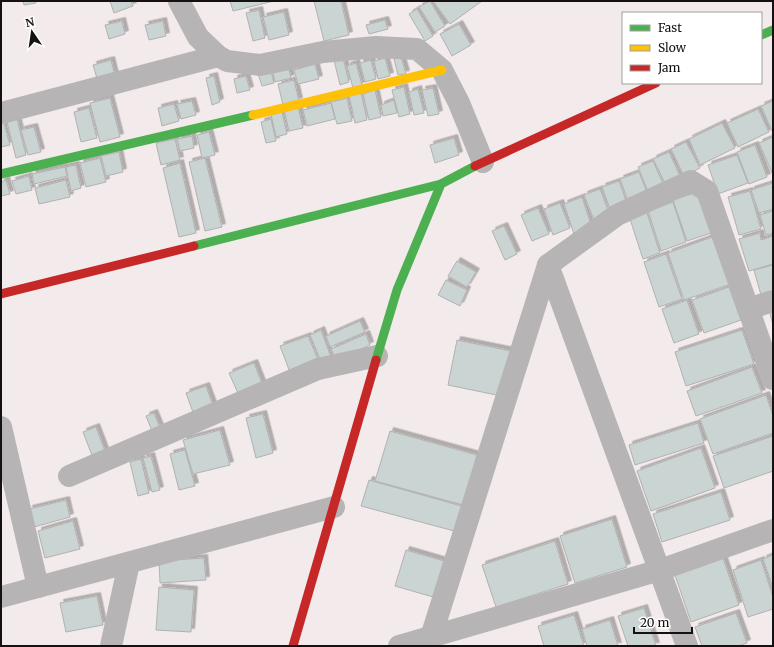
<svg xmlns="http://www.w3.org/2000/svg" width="774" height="647" viewBox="0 0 774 647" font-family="Merriweather,serif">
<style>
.building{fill:#c9d4d3;stroke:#b2b1b1;filter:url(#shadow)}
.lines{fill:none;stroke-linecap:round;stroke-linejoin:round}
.street{stroke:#b7b4b5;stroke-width:22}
.fast{stroke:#4caf50;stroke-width:9}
.slow{stroke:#ffc107;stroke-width:9}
.jam{stroke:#c62828;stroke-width:9}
</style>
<defs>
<filter id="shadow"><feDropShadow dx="3.5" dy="-3.5" stdDeviation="0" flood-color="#0004"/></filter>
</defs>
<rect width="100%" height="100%" fill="#f2eaeb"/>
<g class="building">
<path d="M23,1H35L36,3L24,5Z"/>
<path d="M110,1H131L133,6L114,13Z"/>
<path d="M230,1H274L233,11Z"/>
<path d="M314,1H341L349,35L324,41Z"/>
<path d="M430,1L445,26L435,32L419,7Z"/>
<path d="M433,1H482L450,24Z"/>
<path d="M417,9L433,36L425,41L409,14Z"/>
<path d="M259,10L265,38L253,41L246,13Z"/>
<path d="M284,12L289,35L269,40L263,17Z"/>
<path d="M385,20L388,29L369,34L366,25Z"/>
<path d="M122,21L125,34L109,39L105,25Z"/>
<path d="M163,21L166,36L149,40L145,25Z"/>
<path d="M459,24L471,45L452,56L440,34Z"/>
<path d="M342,54L349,82L340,85L333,56Z"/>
<path d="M401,57L406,74L398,75L394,59Z"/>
<path d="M385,58L390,76L378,79L374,61Z"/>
<path d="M111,60L116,80L99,85L93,65Z"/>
<path d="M371,60L376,79L365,82L360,63Z"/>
<path d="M356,63L362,85L353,88L347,66Z"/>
<path d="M315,64L319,79L298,84L294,70Z"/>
<path d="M288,65L291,78L275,82L272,69Z"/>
<path d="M271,71L274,83L262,86L258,74Z"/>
<path d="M214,76L220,102L212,105L206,78Z"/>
<path d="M246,76L250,90L237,93L234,79Z"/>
<path d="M294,80L299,101L283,105L278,84Z"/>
<path d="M404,87L410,114L399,117L392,90Z"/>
<path d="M433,88L439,114L428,116L422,90Z"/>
<path d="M418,89L424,113L414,115L409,92Z"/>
<path d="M375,90L381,117L369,120L363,94Z"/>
<path d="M361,92L367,120L355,123L349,95Z"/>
<path d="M110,98L120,137L100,142L90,103Z"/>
<path d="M347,98L352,121L337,124L331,102Z"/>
<path d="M394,100L397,113L383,116L381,105Z"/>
<path d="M192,101L196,115L181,119L177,104Z"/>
<path d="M773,101V131H772L761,106Z"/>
<path d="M331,103L335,119L307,126L303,110Z"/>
<path d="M174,104L179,121L162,126L158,108Z"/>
<path d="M298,107L303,128L289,131L284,110Z"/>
<path d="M89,108L97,138L81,142L74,112Z"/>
<path d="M758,109L769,132L738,147L727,123Z"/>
<path d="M282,112L287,134L276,137L271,115Z"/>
<path d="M17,119L26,155L16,158L7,122Z"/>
<path d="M271,119L276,141L266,143L261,122Z"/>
<path d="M3,120L10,145L1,147V121Z"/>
<path d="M722,123L735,148L700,165L689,139Z"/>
<path d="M34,127L41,152L28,155L21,130Z"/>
<path d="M209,132L215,155L202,158L197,135Z"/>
<path d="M192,136L194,148L180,151L177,139Z"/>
<path d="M773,137V175L759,143Z"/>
<path d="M454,138L459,155L435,163L430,145Z"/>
<path d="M175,139L180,160L161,165L156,143Z"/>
<path d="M686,142L700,168L684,176L671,149Z"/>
<path d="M755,145L767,177L749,184L737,152Z"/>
<path d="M119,152L123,172L106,176L101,156Z"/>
<path d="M669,152L681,178L666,185L653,159Z"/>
<path d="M737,155L748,183L718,194L708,165Z"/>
<path d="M100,158L106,182L86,187L80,163Z"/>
<path d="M205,158L222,227L205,231L189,162Z"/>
<path d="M653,161L665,188L649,194L638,167Z"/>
<path d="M180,163L196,233L179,237L163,168Z"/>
<path d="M76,165L81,188L71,191L66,167Z"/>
<path d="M65,167L67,176L34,184L32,174Z"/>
<path d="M639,172L649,197L629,204L620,179Z"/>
<path d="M29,176L32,190L16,194L12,181Z"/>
<path d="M6,180L10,194L1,196V182Z"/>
<path d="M66,180L70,197L39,204L35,188Z"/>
<path d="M619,181L628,206L611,212L602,187Z"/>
<path d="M773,183V209L759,213L751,190Z"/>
<path d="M600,189L610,215L594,220L584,195Z"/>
<path d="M700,191L714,232L687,241L673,200Z"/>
<path d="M750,191L761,229L739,235L728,197Z"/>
<path d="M582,197L592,228L574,234L564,204Z"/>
<path d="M673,202L686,242L661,251L648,211Z"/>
<path d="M560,203L570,228L553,235L544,209Z"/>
<path d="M538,208L549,234L532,241L521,215Z"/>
<path d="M646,210L660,253L643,259L629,216Z"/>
<path d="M773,211V233L766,235L760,215Z"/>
<path d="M504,226L517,254L505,260L492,231Z"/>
<path d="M760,233L761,240L773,236V264L749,271L739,239Z"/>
<path d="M715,236L731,284L684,300L668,253Z"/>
<path d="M666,254L682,299L659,307L644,262Z"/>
<path d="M457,261L476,272L467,287L448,276Z"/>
<path d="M773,265V292L761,295L754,270Z"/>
<path d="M446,280L467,290L460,306L438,295Z"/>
<path d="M729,287L741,320L704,333L692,300Z"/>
<path d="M687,300L699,334L674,343L662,309Z"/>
<path d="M773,305V325L768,306Z"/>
<path d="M360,321L365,332L330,347L326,336Z"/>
<path d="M321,330L332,360L322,364L310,335Z"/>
<path d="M742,330L754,364L686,386L675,352Z"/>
<path d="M366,334L370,345L336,360L331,349Z"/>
<path d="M308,336L320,364L291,375L280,346Z"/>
<path d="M457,340L516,352L506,397L448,385Z"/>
<path d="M254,363L265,391L241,400L229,373Z"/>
<path d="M752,367L762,393L696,416L687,391Z"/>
<path d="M206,386L214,408L194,415L186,393Z"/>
<path d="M766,395L773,416V433L713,454L700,419Z"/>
<path d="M154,413L161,430L153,433L146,416Z"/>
<path d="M263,414L273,453L256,458L246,418Z"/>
<path d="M698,423L704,443L635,465L629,445Z"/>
<path d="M96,427L108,459L95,463L83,432Z"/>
<path d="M220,430L230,465L193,474L183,440Z"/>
<path d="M390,431L477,455L463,505L375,481Z"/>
<path d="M773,436V471L724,488L713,456Z"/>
<path d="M701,448L715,488L651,511L637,471Z"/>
<path d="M185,450L195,486L179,490L170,454Z"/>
<path d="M151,456L160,490L152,492L143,458Z"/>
<path d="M141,459L149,493L138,496L130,462Z"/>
<path d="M369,480L465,507L458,532L361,506Z"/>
<path d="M721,492L730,520L662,542L653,514Z"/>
<path d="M66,500L70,517L34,527L29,509Z"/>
<path d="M612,519L627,567L575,583L560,536Z"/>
<path d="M73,521L80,549L45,558L38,531Z"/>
<path d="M555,541L568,584L496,607L482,565Z"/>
<path d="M406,550L444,561L433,597L395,586Z"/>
<path d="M773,555V588L763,559Z"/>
<path d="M204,558L206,580L160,583L159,561Z"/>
<path d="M723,558L739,605L691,622L675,575Z"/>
<path d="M761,560L773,597V609L748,617L733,570Z"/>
<path d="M159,587L194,590L191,632L156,630Z"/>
<path d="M97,596L103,625L66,632L60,603Z"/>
<path d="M644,608L656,646H628L618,616Z"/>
<path d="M736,613L747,643L738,646H702L695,627Z"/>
<path d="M574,615L584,646H544L538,626Z"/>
<path d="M610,620L618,646H587L582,629Z"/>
</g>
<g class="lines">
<g class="street">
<path d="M179,1L198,37L218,56L227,61L260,65L323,52L376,47L417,49L442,70L459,103L483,162"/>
<path d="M1,113L218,56"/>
<path d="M548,265L687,646"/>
<path d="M748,309L773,301"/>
<path d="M1,427L38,587"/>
<path d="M69,476L318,369L377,356"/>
<path d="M1,597L334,507"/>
<path d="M431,637L548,265L617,215L691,181L707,191L773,379"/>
<path d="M111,646L129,563"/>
<path d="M399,646L660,570L773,530"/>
</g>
<g class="fast">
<path d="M761,35L773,30"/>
<path d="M1,174L253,115"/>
<path d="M194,246L441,184"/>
<path d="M376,360L397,290L441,184L475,166"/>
</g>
<path class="slow" d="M253,115L442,70"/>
<g class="jam">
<path d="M475,166L656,83"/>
<path d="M1,294L194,246"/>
<path d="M293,646L376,360"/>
</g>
</g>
<rect width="774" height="647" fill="none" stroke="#151011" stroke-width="4"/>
<rect x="622" y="12" width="140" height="72" fill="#ffffff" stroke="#a19fa0"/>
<rect x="630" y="25" width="20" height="6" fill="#4caf50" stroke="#a19fa0"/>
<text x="658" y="32" font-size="12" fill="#151011">Fast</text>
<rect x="630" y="45" width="20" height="6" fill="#ffc107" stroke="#a19fa0"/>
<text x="658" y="52" font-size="12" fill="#151011">Slow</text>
<rect x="630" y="65" width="20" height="6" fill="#c62828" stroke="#a19fa0"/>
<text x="658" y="72" font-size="12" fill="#151011">Jam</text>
<g transform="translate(32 32) rotate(347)" stroke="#ffffff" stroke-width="3" paint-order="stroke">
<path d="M0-3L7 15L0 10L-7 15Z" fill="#151011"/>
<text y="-6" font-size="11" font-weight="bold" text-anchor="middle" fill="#151011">N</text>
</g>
<path d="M634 627v6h58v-6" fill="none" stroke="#151011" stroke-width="2"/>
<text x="640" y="627" font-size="12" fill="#151011" stroke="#ffffff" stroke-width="3" paint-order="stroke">20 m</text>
</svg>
